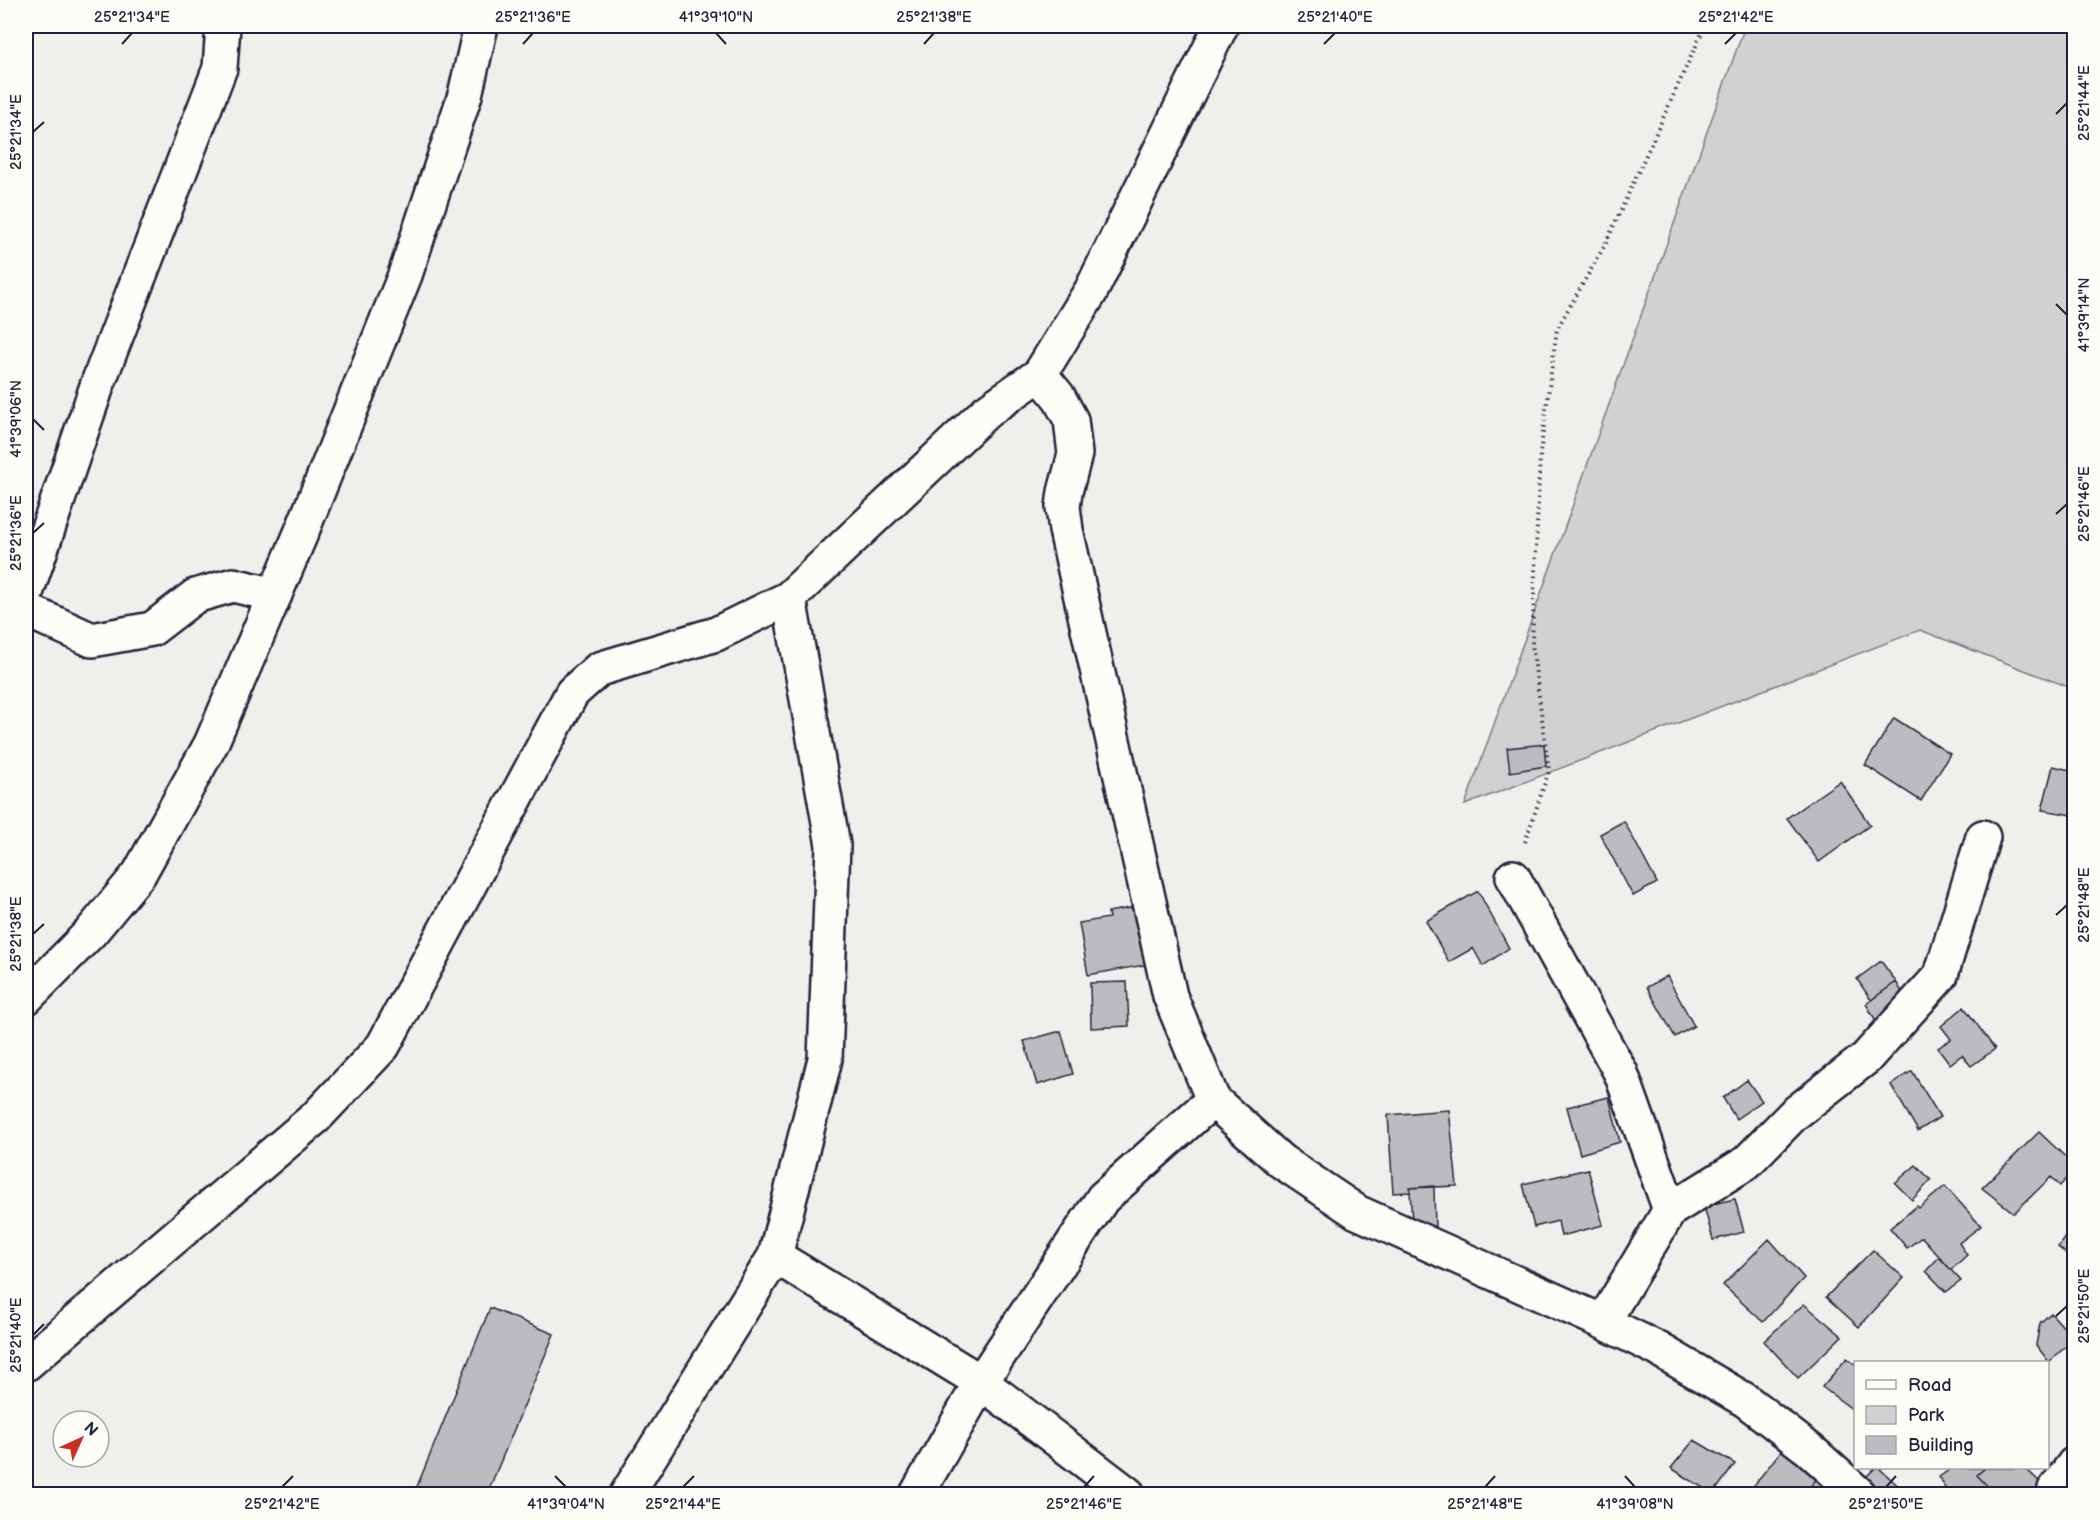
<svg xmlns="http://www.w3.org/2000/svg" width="2100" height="1520" viewBox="0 0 2100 1520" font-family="'Balsamiq Sans',sans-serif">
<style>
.green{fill:#d2d1d1;stroke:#7a7a86;stroke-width:1.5}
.building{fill:#bcbcc0;stroke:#22223b;stroke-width:1.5}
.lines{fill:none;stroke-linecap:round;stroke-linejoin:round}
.street-casing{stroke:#22223b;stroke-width:38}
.path{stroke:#22223b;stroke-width:4;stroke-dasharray:1.5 4.5;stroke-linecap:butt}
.street{stroke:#fdfcf7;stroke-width:33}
.ticks{fill:none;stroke:#22223b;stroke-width:2}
.neatline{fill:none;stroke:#22223b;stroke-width:2}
.ticks-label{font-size:15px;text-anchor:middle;fill:#22223b}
</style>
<rect width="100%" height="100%" fill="#f0efec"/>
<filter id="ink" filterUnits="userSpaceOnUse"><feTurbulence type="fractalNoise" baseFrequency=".0167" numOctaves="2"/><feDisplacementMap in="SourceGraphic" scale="12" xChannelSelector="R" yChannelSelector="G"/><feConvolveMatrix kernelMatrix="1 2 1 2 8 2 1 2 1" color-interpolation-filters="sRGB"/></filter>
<g filter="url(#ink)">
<path class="green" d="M1745 26H2074V689L1920 630 1465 805Z"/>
<path class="building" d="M1894 718 1950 754 1921 801 1865 765Z
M1544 744 1546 766 1510 772 1507 748Z
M2053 766 2074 771V806L2072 815 2042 810Z
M1840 781 1870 825 1819 862 1787 818Z
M1624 821 1657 883 1633 896 1600 834Z
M1478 891 1509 948 1483 966 1473 948 1449 962 1426 921Z
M1135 907 1145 965 1088 975 1079 923 1109 918 1108 912Z
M1881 961 1896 982 1871 1000 1857 979Z
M1667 976 1694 1026 1675 1037 1647 987Z
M1127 982 1129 1026 1091 1028 1090 983Z
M1896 982 1908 1002 1876 1021 1866 1004Z
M1964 1007 1995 1049 1971 1066 1962 1055 1950 1064 1938 1048 1951 1039 1941 1026Z
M1061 1031 1073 1074 1037 1085 1024 1041Z
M1912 1071 1940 1117 1918 1131 1891 1085Z
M1747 1080 1762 1101 1736 1119 1723 1098Z
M1609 1097 1620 1142 1580 1154 1567 1107Z
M1449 1110 1457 1186 1410 1188V1192L1393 1193 1388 1115Z
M2039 1132 2074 1165V1170L2060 1186 2051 1177 2014 1213 1982 1188Z
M1916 1165 1931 1180 1912 1200 1895 1183Z
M1588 1169 1603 1225 1561 1236 1558 1221 1534 1227 1523 1184Z
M1434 1186 1435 1229 1412 1221 1410 1192V1188Z
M1945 1186 1981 1226 1959 1243 1967 1255 1951 1270 1922 1237 1907 1248 1890 1228 1917 1206 1919 1208Z
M1735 1199 1744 1232 1713 1240 1704 1206Z
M2074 1224V1260L2058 1247Z
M1769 1239 1804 1278 1763 1322 1723 1285Z
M1873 1250 1904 1278 1859 1327 1826 1297Z
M1939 1257 1961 1281 1946 1292 1926 1271Z
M1804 1304 1842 1336 1798 1378 1764 1341Z
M490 1308 554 1334 487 1494H414Z
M2051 1313 2074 1339 2049 1362 2036 1345 2040 1323Z
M1847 1358 1856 1365V1412L1822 1387Z
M1694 1440 1735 1464 1713 1494 1671 1468Z
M1784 1447 1819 1476 1804 1494H1747Z
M1875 1468H1879L1907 1494H1879L1864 1479Z
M1952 1468H1985L1977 1475 1995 1494H1948L1939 1477Z
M1985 1468H2025L2043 1485 2034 1494H1995L1977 1475Z
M1819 1476 1845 1494H1804Z"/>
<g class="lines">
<g class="street-casing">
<path id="street" d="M1040 374 1058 396 1071 420 1075 454 1065 492 1063 507 1066 530 1170 996 1213 1100 1281 1161 1357 1212 1603 1322 1658 1349 1745 1400 1810 1450 1859 1494
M26 593 98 383 220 68 223 26
M26 610 92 640 152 629 195 596 233 585 275 595
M1513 877 1621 1073 1670 1210 1603 1322
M26 998 91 932 139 874 211 744 302 531 405 275 465 95 481 26
M1670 1210 1746 1163 1794 1114 1866 1058 1941 975 1983 837
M775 1256 981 1382 1128 1494
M26 1364 316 1117 383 1046 572 693 599 669 716 634 789 598 987 411 1040 374 1091 291 1221 26
M627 1494 775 1256 825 1059 833 845 789 598
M917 1494 981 1382 1103 1198 1213 1100
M2054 1494 2055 1489 2074 1464"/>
</g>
<path class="path" d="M1525 842 1549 771 1532 644 1540 454 1557 329 1605 245 1705 26"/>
<use href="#street" class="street"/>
</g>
</g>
<path class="ticks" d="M716 33 726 44M122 44 132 33M523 44 533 33M924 44 934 33M1324 44 1335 33M1725 44 1736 33M2056 114 2067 103M33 132 44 122M2056 304 2067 315M33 419 44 430M2056 514 2067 504M33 533 44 523M2056 915 2067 905M33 934 44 924M2056 1316 2067 1306M33 1335 44 1324M555 1476 566 1487M1625 1476 1635 1487M282 1487 293 1476M683 1487 694 1476M1084 1487 1094 1476M1485 1487 1495 1476M1886 1487 1896 1476"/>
<rect width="2100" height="1520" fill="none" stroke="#fdfcf7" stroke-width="66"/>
<rect x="1854" y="1361" width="195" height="108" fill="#fdfcf7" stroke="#a5a5ac" stroke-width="1.5"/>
<rect x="1866" y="1380" width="30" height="9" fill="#fdfcf7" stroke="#a5a5ac" stroke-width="1.5"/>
<text x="1908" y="1391" font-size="18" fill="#22223b">Road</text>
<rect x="1866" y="1406" width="30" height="18" fill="#d2d1d1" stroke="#a5a5ac" stroke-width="1.5"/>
<text x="1908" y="1421" font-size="18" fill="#22223b">Park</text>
<rect x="1866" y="1436" width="30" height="18" fill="#bcbcc0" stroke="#a5a5ac" stroke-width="1.5"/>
<text x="1908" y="1451" font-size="18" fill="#22223b">Building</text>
<g transform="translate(81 1439) rotate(45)"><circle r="28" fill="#fdfcf7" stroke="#a5a5ac" stroke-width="1.5"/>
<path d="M0-4.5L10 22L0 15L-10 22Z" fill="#c8321e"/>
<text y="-9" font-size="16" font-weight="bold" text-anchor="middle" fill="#22223b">N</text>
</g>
<rect x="33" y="33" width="2034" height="1454" class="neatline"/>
<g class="ticks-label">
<text x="132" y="22">25°21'34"E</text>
<text x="533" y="22">25°21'36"E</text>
<text x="716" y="22">41°39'10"N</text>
<text x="934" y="22">25°21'38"E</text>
<text x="1335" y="22">25°21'40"E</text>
<text x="1736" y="22">25°21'42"E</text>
<text transform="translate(2084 103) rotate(-90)" y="5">25°21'44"E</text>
<text transform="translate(16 132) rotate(-90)" y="5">25°21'34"E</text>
<text transform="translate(2084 315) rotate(-90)" y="5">41°39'14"N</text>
<text transform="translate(16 419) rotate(-90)" y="5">41°39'06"N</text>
<text transform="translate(2084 504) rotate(-90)" y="5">25°21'46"E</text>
<text transform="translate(16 533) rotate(-90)" y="5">25°21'36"E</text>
<text transform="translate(2084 905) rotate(-90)" y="5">25°21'48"E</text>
<text transform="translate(16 934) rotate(-90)" y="5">25°21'38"E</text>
<text transform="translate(2084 1306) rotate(-90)" y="5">25°21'50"E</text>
<text transform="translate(16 1335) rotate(-90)" y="5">25°21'40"E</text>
<text x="282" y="1509">25°21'42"E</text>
<text x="566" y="1509">41°39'04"N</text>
<text x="683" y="1509">25°21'44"E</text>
<text x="1084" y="1509">25°21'46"E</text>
<text x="1485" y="1509">25°21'48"E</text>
<text x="1635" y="1509">41°39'08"N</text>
<text x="1886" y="1509">25°21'50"E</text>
</g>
</svg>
